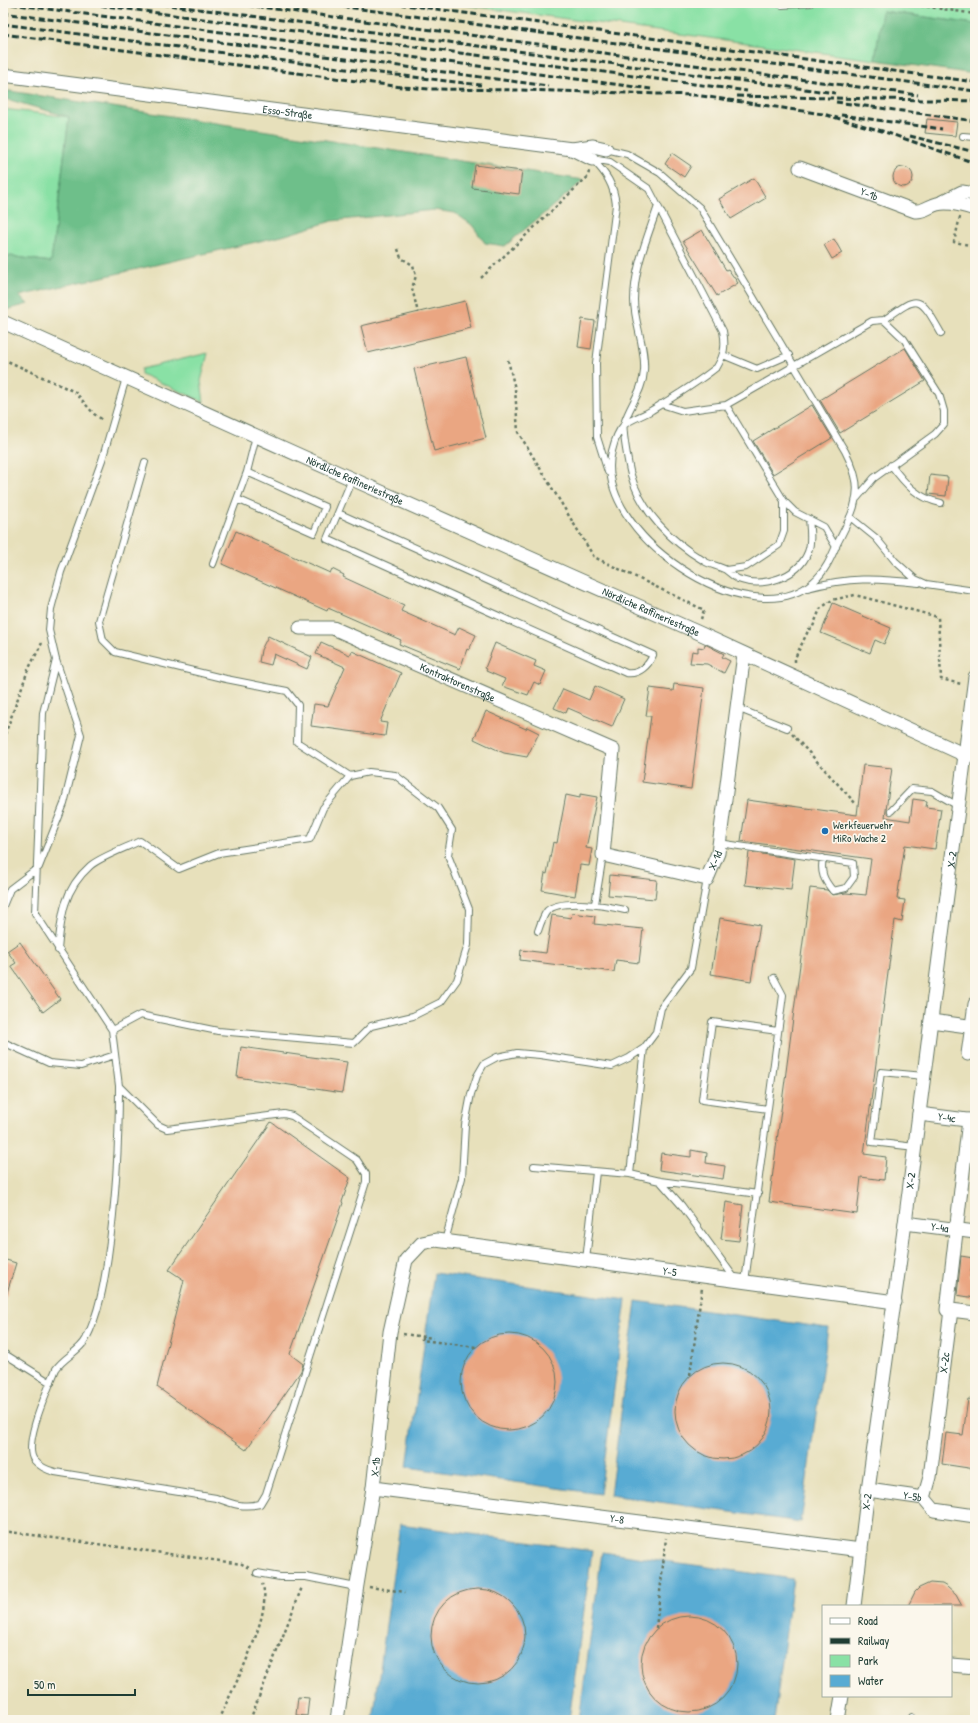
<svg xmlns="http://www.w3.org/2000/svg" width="978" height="1723" viewBox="0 0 978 1723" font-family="'Patrick Hand',sans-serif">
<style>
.green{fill:#89e1a5;stroke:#548f6c}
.forest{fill:#6ebf8a;stroke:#467e5f}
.water{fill:#58abd3;stroke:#3c7484}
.building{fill:#eaa682}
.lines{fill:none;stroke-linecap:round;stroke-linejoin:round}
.service-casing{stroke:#657663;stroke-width:8}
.minor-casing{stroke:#657663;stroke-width:15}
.path{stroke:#657663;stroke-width:2.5;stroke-dasharray:3 3;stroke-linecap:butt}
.service{stroke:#fff;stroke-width:6}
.minor{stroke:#fff;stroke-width:13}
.rail{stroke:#1f3d34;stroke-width:3;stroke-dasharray:6 3;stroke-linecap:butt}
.poi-dot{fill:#1f6fb2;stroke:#fbf7ec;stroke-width:1.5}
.labels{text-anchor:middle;stroke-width:3.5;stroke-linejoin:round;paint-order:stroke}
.street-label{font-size:11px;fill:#1f3d34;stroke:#fbf7ec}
.poi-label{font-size:11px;fill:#1f3d34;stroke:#fbf7ec;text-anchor:start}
</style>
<rect width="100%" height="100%" fill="#fbf7ec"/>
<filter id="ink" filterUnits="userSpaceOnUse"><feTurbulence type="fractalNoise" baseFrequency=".025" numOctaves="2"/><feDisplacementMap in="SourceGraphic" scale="8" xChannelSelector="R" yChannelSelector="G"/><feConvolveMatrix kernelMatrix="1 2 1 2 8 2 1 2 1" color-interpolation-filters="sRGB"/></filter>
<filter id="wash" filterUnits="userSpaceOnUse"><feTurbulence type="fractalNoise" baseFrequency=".012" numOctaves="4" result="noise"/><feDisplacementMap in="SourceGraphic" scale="16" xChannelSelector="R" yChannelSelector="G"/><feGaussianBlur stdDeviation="0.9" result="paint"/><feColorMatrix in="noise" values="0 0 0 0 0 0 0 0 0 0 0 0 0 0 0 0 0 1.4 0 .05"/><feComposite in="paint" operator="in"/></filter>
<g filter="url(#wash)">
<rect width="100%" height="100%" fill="#e7e0bb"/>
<path class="green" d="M447 3H975V24L883 11 875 60Z
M3 109 69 117 51 262 3 255Z
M208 353 201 381 204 402 141 374V369Z"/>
<path class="forest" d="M882 11 975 24V74L875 60Z
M3 90 584 180 505 246 485 243 472 225 455 213 434 210 332 221 282 236 19 296 28 304 3 311V255L51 262 69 117 3 98Z"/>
<path class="water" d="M434 1273 626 1300 600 1494 407 1467Z
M636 1301 828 1328 801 1522 610 1495Z
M400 1524 592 1551 569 1720H373Z
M602 1552 793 1579 774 1720H579Z"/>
<g id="blocks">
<path class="building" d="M927 119 957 122 955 136 925 133Z
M672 153 691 166 684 177 665 164Z
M475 165 522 171 519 194 472 188Z
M893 177a10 10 0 1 1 20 0a10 10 0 1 1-20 0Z
M754 178 766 198 731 219 719 199Z
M702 230 726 270 728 269 738 283 717 296 683 241Z
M834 239 842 253 832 259 824 245Z
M465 301 471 328 368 353 361 326Z
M582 319 595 321 591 349 578 347Z
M905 348 925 381 840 433 820 400Z
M466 357 486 438 434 451 414 369Z
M812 405 832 438 773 474 753 441Z
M930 475 948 477 946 496 928 494Z
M236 531 330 573 332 569 344 575 343 577 404 605 401 611 455 635 459 627 476 635 469 650 467 649 460 669 399 644 401 640 328 608 327 611 222 564Z
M833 603 891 628 884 644 875 640 870 653 821 633Z
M268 636 312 657 307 669 274 654 271 665 259 662 261 650Z
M321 642 350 655 352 651 401 673 380 722 387 723 385 736 311 726 314 704 328 706 345 667 316 654Z
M495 643 536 661 534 666 546 671 540 685 534 682 528 695 502 686 505 679 486 671 487 669 485 668Z
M705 644 724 654 722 657 730 661 724 673 707 664 690 663 692 651 698 652V647L704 648Z
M674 684 704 688 691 789 642 782 651 716H646L650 688 673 691Z
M595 686 624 699 612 727 568 708 566 713 554 708 563 689 589 700Z
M486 711 526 729 527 727 539 733 527 757 504 753 474 739Z
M863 765 892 768 885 817 910 821 913 799 927 801 926 807 941 809 935 849 905 845 897 899 905 900 902 922 895 920 864 1154 886 1157 884 1180 861 1177 857 1214 769 1202 810 888 827 890 832 895 846 893 866 895 871 859 741 841 747 800 857 815Z
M580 794 597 797 586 848 592 849 589 866 580 865 575 896 542 890 545 873 547 874 553 842 557 843 566 795 580 798Z
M749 852 795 859 791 890 745 885Z
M610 875 657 880 655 899 608 895Z
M572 913 595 916 594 924 643 929 639 963 616 960 614 972 520 960 521 950 546 953 552 915 571 918Z
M720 918 760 925 751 981 711 974Z
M20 942 60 999 43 1012 11 966 16 963 7 951Z
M241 1047 347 1062 342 1093 237 1077Z
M271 1122 350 1178 342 1202 343 1203 290 1354 303 1364 301 1371 246 1450 157 1387 184 1280 169 1270Z
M691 1150 707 1153 706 1163 725 1166 723 1179 659 1170 661 1153 691 1157Z
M726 1202 743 1205 739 1241 721 1239Z
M961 1256 973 1258 970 1277H972L971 1284 975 1285V1298L957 1295Z
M3 1259 16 1263 6 1296 3 1295Z
M461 1382a48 48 0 1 1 96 0a48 48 0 1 1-96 0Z
M675 1411a48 48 0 1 1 96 0a48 48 0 1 1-96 0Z
M968 1399 975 1400V1469L942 1464 946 1433 963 1435Z
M930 1583 942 1584 947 1587 956 1595 962 1606H908L915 1592 919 1588Z
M431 1636a47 47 0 1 1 94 0a47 47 0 1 1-94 0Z
M641 1664a48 48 0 1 1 96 0a48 48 0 1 1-96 0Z
M298 1697 309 1698 307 1716 296 1715Z"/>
</g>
</g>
<g filter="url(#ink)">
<use href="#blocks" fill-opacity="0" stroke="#657663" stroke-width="1"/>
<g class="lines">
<g class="service-casing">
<path id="service" d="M778 3 782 5 810 3
M963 136 975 137
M592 159 610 162 649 189 723 331C726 346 724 355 717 367 697 383 674 397 652 410 643 416 630 419 623 426 617 432 614 443 612 451 591 531 749 639 813 582 825 572 831 558 837 544 847 524 862 500 855 476 853 467 849 459 845 451L700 208 660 173 627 154 606 149
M592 159C606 173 614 185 616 205L596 363 597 437 608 472
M658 206C648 236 634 268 634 300 634 323 646 347 644 371 643 391 629 406 624 424 622 430 629 468 631 475 641 512 672 542 704 561 710 565 719 566 726 570 730 573 734 577 738 579 762 588 798 578 808 552 812 542 810 530 809 519
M884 320C919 295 919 294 941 333
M723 355 757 369 789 355
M661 404 683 411 726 405 872 321 884 320 904 339 939 394 944 411V424L935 434 874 478 857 498
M726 405 784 501 795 512 824 527 836 547
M145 462 99 621 103 640 115 652 226 679 287 691 298 705 297 742 350 776
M891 465C905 484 917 498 941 503
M237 499 314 533 325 507 247 472
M338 513 653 655C648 666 639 675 626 673L327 539 352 479
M850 517 876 538 895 561 915 579 926 584 975 591
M213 564 247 472 256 436
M726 570 746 567 779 545 784 531V501
M807 588C850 577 875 578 919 583
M56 660 43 713 35 913 112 1030 119 1086 158 1125 167 1129 284 1114 292 1116 357 1160 366 1174V1182L266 1494 260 1504C242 1508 233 1504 216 1498L55 1472C47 1470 40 1467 34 1460 22 1444 49 1387 56 1369 64 1357 80 1351 86 1339 99 1313 104 1284 108 1256 116 1200 119 1143 119 1086
M737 708 787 728
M891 811 912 789 932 791 958 806
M719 843 853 863 854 877 846 888 833 891C824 880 820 873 823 858
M595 904 603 855
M3 906 10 889 39 867 64 804 81 735 56 660 49 630 51 609 61 572 102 460 126 378
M538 931C540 925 543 916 547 911 561 898 608 906 625 910
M58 950C61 917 63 890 90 866 100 857 128 847 140 841L179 869 219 853 310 839 323 808 350 776 369 772 395 775 438 808 452 830 448 855 469 909 468 945 457 980 441 1002 413 1016 371 1026 354 1043 218 1031 140 1015 112 1030
M3 1042 49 1063 81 1066 115 1055
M768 1109 702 1100 712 1022 778 1031
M915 1147 872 1142 881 1072 924 1076
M534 1166 630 1174 660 1181 758 1194
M630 1174 644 1048
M660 1181 682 1206 736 1280
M445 1241 462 1178 465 1125 471 1094 477 1076 484 1064 497 1057 517 1053 540 1055 612 1066 629 1058 644 1048 656 1032 661 1008 691 968 707 879
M586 1260 596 1172
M745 1282 783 995 774 978
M3 1353 51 1383
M257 1573 280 1577H306L356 1587
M911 1720 912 1717"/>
</g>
<g class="minor-casing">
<g id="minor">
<path id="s1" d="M3 75 572 149 593 146 606 149"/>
<path d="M572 149 592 159"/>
<path id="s2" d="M800 168 915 211C924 212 929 206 937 204 949 201 963 205 975 209"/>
<path d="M942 202 962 192 975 194"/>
<path id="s3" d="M3 322 352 479 697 632 965 755 975 677"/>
<path id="s4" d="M300 628H333L613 750 603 855 707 879 718 853 744 654"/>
<path d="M931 1021 975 1027"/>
<path d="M968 1054 975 1004"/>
<path id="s5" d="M919 1114 975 1121"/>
<path id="s6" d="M905 1223 975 1232"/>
<path d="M951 1310H947L969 1120"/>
<path d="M951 1310 975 1313"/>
<path id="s7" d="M373 1488 861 1550"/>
<path id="s8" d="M868 1490 924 1498 934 1510 975 1516"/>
<path id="s9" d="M924 1498 930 1477 951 1310"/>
<path id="s10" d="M854 1606 868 1490 905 1223 965 755 975 756"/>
<path d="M951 1665 975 1667"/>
<path id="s11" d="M337 1720 357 1585 373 1488 390 1332 406 1260 422 1243 436 1240 895 1302"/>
<path d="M838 1720 842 1696"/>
</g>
</g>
<path class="path" d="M903 3 975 14
M960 217 954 242 975 246
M398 249 401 258 413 265 416 276 412 288 418 313
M481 278 584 180 588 177 589 171
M3 359 75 392 94 414 103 420
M508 360 515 389 518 432 594 557 704 610 701 619
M795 662V658L809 629H812L820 609 832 600 855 595 938 617 941 679 961 684
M792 734 856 804
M3 740 28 670 42 643
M403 1334 433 1338
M422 1337V1340L476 1347
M690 1375 702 1288
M3 1531 242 1564 249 1568
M369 1587 405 1592
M656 1628 666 1538
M218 1720C231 1693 275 1611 262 1584
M250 1720 302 1587"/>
<use href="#service" class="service"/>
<use href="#minor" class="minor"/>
<path class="rail" d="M3 3 651 89
M83 3 747 91
M153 3 835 93
M230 3 918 95
M316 3 975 91
M391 3 975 82
M3 13 548 86
M3 24 346 69 481 85
M3 34 402 87 430 89 522 90 695 95 823 114 882 131 975 163
M737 96 975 101
M836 102 975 121
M841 115 942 129
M910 136 975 152"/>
</g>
</g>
<circle class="poi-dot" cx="825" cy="831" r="4"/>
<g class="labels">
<g class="street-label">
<text dy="4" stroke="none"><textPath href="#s1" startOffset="287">Esso-Straße</textPath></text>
<text dy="4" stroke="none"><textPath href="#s2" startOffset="74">Y-1b</textPath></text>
<text dy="4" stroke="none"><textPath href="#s3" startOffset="386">Nördliche Raffineriestraße</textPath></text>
<text dy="4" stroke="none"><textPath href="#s3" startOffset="710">Nördliche Raffineriestraße</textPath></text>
<text dy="4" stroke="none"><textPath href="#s4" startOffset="169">Kontraktorenstraße</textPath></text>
<text dy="4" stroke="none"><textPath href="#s10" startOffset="753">X-2</textPath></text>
<text dy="4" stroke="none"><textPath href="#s4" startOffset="571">X-1d</textPath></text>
<text dy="4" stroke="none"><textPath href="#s5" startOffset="28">Y-4c</textPath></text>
<text dy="4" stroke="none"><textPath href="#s10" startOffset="429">X-2</textPath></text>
<text dy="4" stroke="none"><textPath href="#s6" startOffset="35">Y-4a</textPath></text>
<text dy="4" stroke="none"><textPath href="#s11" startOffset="739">Y-5</textPath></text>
<text dy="4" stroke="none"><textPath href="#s9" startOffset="137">X-2c</textPath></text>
<text dy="4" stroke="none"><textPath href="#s11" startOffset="256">X-1b</textPath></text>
<text dy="4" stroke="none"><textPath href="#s8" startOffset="45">Y-5b</textPath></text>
<text dy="4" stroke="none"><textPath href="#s10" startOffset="105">X-2</textPath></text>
<text dy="4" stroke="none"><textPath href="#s7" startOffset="246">Y-8</textPath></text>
</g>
<g class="poi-label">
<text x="833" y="829">Werkfeuerwehr<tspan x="833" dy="13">MiRo Wache 2</tspan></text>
</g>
</g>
<rect width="978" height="1723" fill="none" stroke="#fbf7ec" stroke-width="16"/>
<rect x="822" y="1605" width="130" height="92" fill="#fbf7ec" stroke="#a3ada2"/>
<rect x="830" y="1618" width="20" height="6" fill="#ffffff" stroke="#a3ada2"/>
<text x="858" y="1625" font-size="12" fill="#1f3d34">Road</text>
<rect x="830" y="1638" width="20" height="6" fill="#1f3d34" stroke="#a3ada2"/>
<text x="858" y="1645" font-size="12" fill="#1f3d34">Railway</text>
<rect x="830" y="1655" width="20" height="12" fill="#89e1a5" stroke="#a3ada2"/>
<text x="858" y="1665" font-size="12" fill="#1f3d34">Park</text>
<rect x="830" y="1675" width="20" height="12" fill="#58abd3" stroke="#a3ada2"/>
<text x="858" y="1685" font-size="12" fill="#1f3d34">Water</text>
<path d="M28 1689v6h107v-6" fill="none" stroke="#1f3d34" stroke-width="2"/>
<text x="34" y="1689" font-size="12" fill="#1f3d34" stroke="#fbf7ec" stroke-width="3" paint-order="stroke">50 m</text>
</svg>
